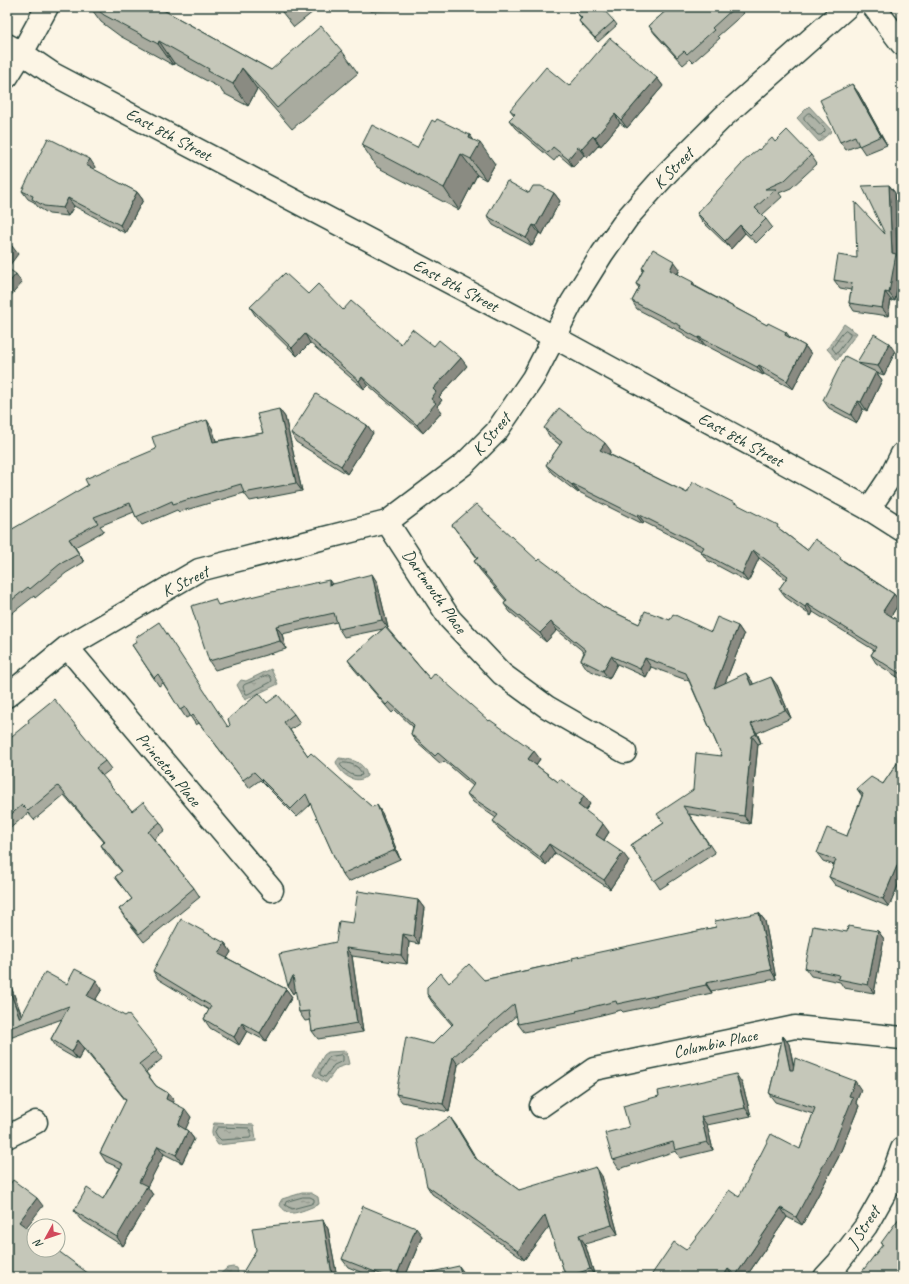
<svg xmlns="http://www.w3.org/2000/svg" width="909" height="1284" viewBox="0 0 909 1284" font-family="Caveat,sans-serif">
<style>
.water{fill:url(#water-ripples);stroke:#758479}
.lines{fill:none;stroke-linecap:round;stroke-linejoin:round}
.shore{stroke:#586c62;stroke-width:1}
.street-casing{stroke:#1f3d34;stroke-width:25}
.secondary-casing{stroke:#1f3d34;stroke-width:25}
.street{stroke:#fcf5e5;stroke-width:22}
.secondary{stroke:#fcf5e5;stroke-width:22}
.wall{fill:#a9ab9f;stroke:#1f3d34}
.shaded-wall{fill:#8a8b82;stroke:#1f3d34}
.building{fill:#c5c7b9;stroke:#1f3d34}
.labels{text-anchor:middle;stroke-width:3;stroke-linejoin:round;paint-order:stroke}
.street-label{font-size:17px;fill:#1f3d34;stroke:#fcf5e5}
</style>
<defs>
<pattern id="water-ripples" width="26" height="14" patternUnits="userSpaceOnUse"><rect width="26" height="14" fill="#aeb3a7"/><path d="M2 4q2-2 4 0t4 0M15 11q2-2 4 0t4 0" fill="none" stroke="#8d9389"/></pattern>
</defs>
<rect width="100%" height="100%" fill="#fcf5e5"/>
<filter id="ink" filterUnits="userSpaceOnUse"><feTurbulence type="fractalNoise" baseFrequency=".025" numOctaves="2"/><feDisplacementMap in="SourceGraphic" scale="8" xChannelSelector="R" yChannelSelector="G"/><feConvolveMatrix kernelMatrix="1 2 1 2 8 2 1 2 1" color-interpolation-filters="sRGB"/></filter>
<g filter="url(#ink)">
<path class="water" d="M809 106 832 131 819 142 797 118Z
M844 324 857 333 837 360 827 349Z
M271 669 278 684 245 700 237 685 241 680 246 681Z
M339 758C351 759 365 762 367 776 356 786 340 774 336 762Z
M346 1051 349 1064 337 1068 326 1083 313 1075 324 1055 328 1052Z
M214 1123 254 1125 256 1141 218 1145C212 1136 210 1134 214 1123Z
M302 1193H311L318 1197 319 1204C315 1206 296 1214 292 1213 286 1213 282 1208 279 1204L282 1199Z
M233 1267 237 1268 238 1272 236 1277H217L227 1268Z"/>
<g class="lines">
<path class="shore" d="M808 113H810L825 129V131L821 135H818L804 119V117Z
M846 330 850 333V336L838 352 836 353 832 348 844 331Z
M268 675 270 676 272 680 271 682 248 694H246L243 687 244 685Z
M341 763C350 762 360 766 362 775 354 778 346 772 341 766Z
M341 1055 343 1056V1061L334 1065 325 1077 320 1075V1072L329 1057Z
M218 1127 249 1128 251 1130V1136L250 1138 221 1140 217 1136 215 1132Z
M303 1197H310L314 1199V1202L311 1204 292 1209 285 1205 286 1202Z"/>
<g class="street-casing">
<path id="street" d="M874 7 902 44
M869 509 891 476 902 454
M387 522 450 619 502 674 547 707 625 752
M67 647 272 890
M7 696 67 647 199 570 387 522 464 464 496 432 533 378 572 302 602 254 628 217 667 173 723 117 847 7
M541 1106 594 1069 795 1027 902 1038
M7 1137 36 1122"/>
</g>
<g class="secondary-casing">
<path id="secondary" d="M7 45 22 53 53 74 554 337 869 509 902 530
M7 77 22 53 47 7
M825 1277 838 1263 866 1226 888 1187 902 1149"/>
</g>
<use href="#street" class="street"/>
<use href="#secondary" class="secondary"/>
</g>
<path class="wall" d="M90 7H158L271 70 342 51 358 73 292 129 257 89 248 106 223 93 220 88 174 63 173 65 120 36 101 22Z
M278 7H318V8L294 27Z
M367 7H396V9L371 11Z
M668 7H746L742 11 744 13 718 36 720 38 693 62 690 59 683 65 655 34 649 26 669 8Z
M574 10 614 21 617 25 598 42 582 25 579 21 581 18Z
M657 78 663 86 627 128 620 123 601 146 599 145 587 158 584 155 573 167 559 155 554 161 515 128 509 120 514 115 510 110 569 86Z
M858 92 887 145 865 154 859 145 846 150 840 142Z
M473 140 495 164 486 180 477 175 459 210 377 167 362 145 417 148Z
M775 142 811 155 817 164 791 188 779 193 782 197 762 215 766 219 772 227 756 243 745 233 731 249 702 221 697 213 759 150Z
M95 167 94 170 137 192 143 200 125 233 74 206 68 216 49 214 38 207 34 202 28 199 22 191Z
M889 185 895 193 897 256 902 262 895 301 891 300 888 316 854 311 849 303 851 290 840 288 834 280 885 234Z
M529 193H554L560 201 542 235 539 233 532 246 493 225 487 216Z
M642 268 680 269 678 274 697 287 805 346 811 354 793 389 764 374 763 375 705 345 704 346 686 337 683 333 637 309 632 301 639 288 636 284 643 270Z
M308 294 343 310 401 344 434 346 467 366 439 397 442 400 437 406 442 412 423 433 368 385 364 389 310 343 297 356 255 315 250 307Z
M895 352 884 375 877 373 882 380 867 411 863 409 857 423 829 408 823 400 857 362Z
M279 409 285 417 302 491 250 501 244 493 179 512 177 510 142 525 136 517 134 512 100 526 104 531 75 547 84 562 66 573 35 598 34 596 7 617V531H9L212 428 216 441 263 433Z
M367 425 373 433 347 474 296 442 291 433Z
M544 428 611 451 609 454 687 493 781 530 807 550 844 561 894 594 900 602 891 616 902 623V680L876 663 871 655 874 650 813 612 811 616 785 597 779 589 786 579 759 558 748 582 707 560 701 552V551L644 522 643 524 579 492 578 493 552 473 546 465 560 445 550 437Z
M452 525 538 561 603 607 639 624 670 620 711 632 738 626 744 635 725 683 752 681 753 684 777 685 791 718 757 733 761 743 758 744 750 824 689 814 715 853 660 889 631 845 664 823 693 790 722 756 689 681 651 667 646 677 617 664 609 679 587 669 581 660 584 652 557 630 546 642 510 612 504 604 506 601 480 570 474 561 477 558Z
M377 582 388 628H387L430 679 540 759 536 765 558 782 590 804 585 811 609 832 604 840 629 861 610 889 555 853 546 865 499 829 493 821 496 818 473 802 467 794 473 786 444 761 441 764 416 742 411 734 413 727 395 710 392 713 354 669 348 660 383 629 344 637 339 629 337 622 282 634 286 649 215 670 209 661 219 605 332 584Z
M132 645 228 727 267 703 294 714 300 723 290 730 308 756 372 807 382 813 400 859 348 882 342 874 311 804 297 817 260 780 249 788 199 723 196 725 190 716 186 718 163 683 159 686Z
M7 740 105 761 111 769 102 776 132 811 160 822 165 830 154 839 194 888 200 897 144 942 125 918 119 909 132 899 115 877 122 872 106 854 101 845 104 842 64 795 34 820 28 813 7 831Z
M902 756V876L889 907 835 885 829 877 834 865 823 861 817 853 847 836 862 796 857 789 883 784Z
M418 900 424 908 419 944 409 942 407 964 352 956 363 1032 318 1039 312 1031 311 1020 305 1021 299 1012 296 990 293 994 288 986 336 942 353 923Z
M759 913 765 921 776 979 711 991 712 993 623 1012 621 1010 582 1020V1021L524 1032 518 1024 517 1015 458 1065 449 1112 402 1102 396 1094 433 1044 452 1025 432 1002 427 994 449 983 484 980 573 960 716 927Z
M878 931 884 939 874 993 844 988 840 982 811 976 805 968 847 932Z
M225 943 231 952 227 958 286 989 292 997 266 1041 247 1031 239 1045 210 1028 204 1019 209 1010 158 979 153 971Z
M7 979 10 984 22 1016 67 984 102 989 95 1000 157 1050 163 1058 146 1072 156 1086 168 1093 174 1101 173 1103 191 1117 185 1129 188 1131 194 1139 182 1163 164 1154 147 1186 153 1195 123 1246 80 1219 74 1211 103 1199 120 1168 106 1162 100 1153 126 1101 84 1049 78 1060 57 1048 51 1039 62 1019 7 1039Z
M783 1036 789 1044 794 1066 861 1090 856 1102 859 1106 838 1158 802 1225 787 1217 746 1277H650L686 1250 739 1197 800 1149 813 1114 775 1102 769 1094Z
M742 1083 751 1116 707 1125 713 1150 680 1158 676 1151 619 1169 613 1160Z
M450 1117 476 1159 519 1190 602 1176 618 1234 585 1244 595 1277H566L549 1226 524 1260 432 1194 427 1186Z
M323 1220 328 1229 337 1277H240Z
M422 1236 405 1277H373L348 1267 342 1259Z"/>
<path class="shaded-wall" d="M159 41 174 63 173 65 158 44Z
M242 68 257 89 248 106 233 84Z
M657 78 663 86 627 128 621 120Z
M852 84 858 92 887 145 881 136Z
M615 114 620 123 601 146 595 138Z
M470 135 478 146 480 143 495 164 486 180 471 159 469 138Z
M593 136 599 145 587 158 581 149Z
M578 147 584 155 573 167 568 159Z
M461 154 477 175 459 210 444 188Z
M90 159 95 167 92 174 86 165Z
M889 185 895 193 897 256 902 262 895 301 889 293 892 253Z
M137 192 143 200 125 233 120 225Z
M554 193 560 201 542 235 536 226Z
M68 198 74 206 68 216 63 208Z
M533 225 539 233 532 246 526 238Z
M740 225 745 233 731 249 725 241Z
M12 246 18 254 7 269V253Z
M674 261 680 269 675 278 670 270Z
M16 274 22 283 7 300V285Z
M693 282 699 291 692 285Z
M885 292 891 300 888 316 882 308Z
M786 332 792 340 785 335Z
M305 334 310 343 297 356 292 348Z
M699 337 705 345 704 346 698 338Z
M889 343 895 352 884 375 878 366Z
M805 346 811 354 793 389 787 381Z
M461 358 467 366 439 397 442 400 437 406 442 412 423 433 417 425 431 399 433 389Z
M759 365 764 374 763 375 757 367Z
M876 372 882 380 867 411 861 402Z
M362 377 368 385 364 389 359 381Z
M858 401 863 409 857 423 851 415Z
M279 409 285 417 302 491 296 483Z
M207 420 212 428 219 450 213 442Z
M367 425 373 433 347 474 341 466Z
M605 443 611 451 606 458 600 450Z
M573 484 579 492 578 493 572 485Z
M638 514 644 522 643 524 637 516Z
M69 539 75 547 84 562 79 554Z
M753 550 759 558 748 582 742 574Z
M372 574 377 582 388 628 382 620Z
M329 580 335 588 329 585Z
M894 594 900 602 889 619 883 611Z
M807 604 813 612 811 616 805 607Z
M551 622 557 630 546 642 540 633Z
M276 626 282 634 286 649 280 641Z
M738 626 744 635 720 696 714 688Z
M611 656 617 664 609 679 603 671Z
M645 658 651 667 646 677 640 669Z
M746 673 752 681 757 693 751 685Z
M771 677 777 685 791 718 785 710Z
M751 724 757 733 761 743 756 734Z
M752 736 758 744 750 824 744 816Z
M534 751 540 759 534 767 528 759Z
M584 796 590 804 583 813 578 805Z
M377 805 382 813 400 859 395 850Z
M603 824 609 832 602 843 596 835Z
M549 844 555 853 546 865 540 857Z
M623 853 629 861 610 889 604 880Z
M902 854V876L889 907 883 899Z
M418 900 424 908 419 944 414 936Z
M759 913 765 921 776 979 771 970Z
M878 931 884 939 874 993 868 985Z
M403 934 409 942 407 964 401 955Z
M225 943 231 952 225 962 219 954Z
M346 948 352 956 363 1032 357 1023Z
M293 976 299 984 293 994 288 986Z
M7 979 10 984 24 1022 20 1019 7 983Z
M96 980 102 989 93 1004 87 996Z
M706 983 711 991 712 993 706 985Z
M286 989 292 997 266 1041 260 1033Z
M242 1023 247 1031 239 1045 234 1037Z
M783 1036 789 1044 796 1078 790 1070Z
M78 1040 84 1049 78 1060 72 1052Z
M453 1057 458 1065 449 1112 443 1104Z
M736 1074 742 1083 751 1116 745 1108Z
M855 1081 861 1090 856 1102 859 1106 838 1158 802 1225 796 1217Z
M168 1093 174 1101 171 1108 166 1099Z
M185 1109 191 1117 184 1133 178 1125Z
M450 1117 456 1125 481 1166 475 1158Z
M701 1117 707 1125 713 1150 707 1142Z
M188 1131 194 1139 182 1163 176 1155Z
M158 1146 164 1154 146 1189 147 1186 153 1195 123 1246 117 1237 139 1182Z
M596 1167 602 1176 618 1234 612 1225Z
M37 1198 43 1206 24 1230 19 1222Z
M781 1208 787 1217 746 1277H737L736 1275Z
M545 1215 551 1224 524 1260 518 1251Z
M323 1220 328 1229 337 1277H334L332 1275Z
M416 1228 422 1236 405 1277H396Z
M579 1235 585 1244 595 1277 590 1269Z
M459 1266 465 1274 466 1277H462Z
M728 1269 733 1277H723Z"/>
<path class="building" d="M94 7H158L271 70 321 26 342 51 277 108 242 68 233 84 208 71 209 69 159 41 158 44 104 15Z
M577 7H601L614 21 595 38 579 21 582 18 574 10Z
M670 7H735L712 28 714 30 687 54 684 51 677 57 649 26Z
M610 38 657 78 621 120 615 114 595 138 593 136 581 149 578 147 568 159 553 147 548 153 509 120 515 114 510 110 546 67 569 86Z
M852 84 881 136 859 146 855 136 840 142 820 100Z
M437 119 470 135 469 138 480 143 471 159 461 154 444 188 362 145 372 125 417 148 432 120 435 122Z
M787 130 811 155 785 180 765 189H776L755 208 766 219 750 235 740 225 725 241 697 213 742 164V163L758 149 759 150 772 138 775 142Z
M48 138 90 159 86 165 137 192 120 225 68 198 63 208 44 206 32 199 33 196 22 191Z
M507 181 529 193 533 186H541L554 193 536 226 533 225 526 238 487 216Z
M889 185 892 253 896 254 889 293 885 292 882 308 849 303 852 283 834 280 838 255 857 258 855 202 885 234 862 186Z
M7 242 12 246 7 253Z
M653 249 674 261 670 270 693 282 692 285 767 325 768 323 786 332 785 335 805 346 787 381 759 365 757 367 699 337 698 338 680 328 681 326 632 301 640 286 636 284 644 269 642 268Z
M7 268 16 274 7 285Z
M285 273 308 294 318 284 343 310 351 301 401 344 412 329 434 346 439 340 461 358 433 389 436 392 431 399 436 403 417 425 362 377 359 381 305 334 292 348 250 307Z
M874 334 889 343 878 366 857 363 876 372 861 402 858 401 851 415 823 400 845 356 857 362Z
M316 394 367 425 341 466 291 433Z
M559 408 605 443 600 450 687 493 693 482 778 525 777 527 807 550 815 539 841 557 840 559 894 594 883 611 902 623V675L871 655 876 647 807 604 805 607 779 589 788 576 753 550 742 574 701 552 704 547 638 514 637 516 573 484 572 485 546 465 562 442 544 428Z
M279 409 296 483 244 493 241 484 173 504 172 501 136 517 130 503 94 517 98 523 69 539 79 554 60 564 30 589 28 587 7 604V531H9L88 485 85 479 156 449 152 437 207 420 213 442 263 433 257 414Z
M476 504 538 561 540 559 603 607 639 624 645 611 670 620 673 614 711 632 717 617 738 626 714 688 746 673 751 685 771 677 785 710 751 724 756 734 752 736 744 816 683 806 709 845 654 881 631 845 664 823 657 814 693 790 696 753 722 756 686 673 645 658 640 669 611 656 603 671 581 660 586 650 551 622 540 633 504 604 507 600 474 561 478 558 452 525Z
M372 574 382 620 339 629 334 613 276 626 280 641 209 661 191 606 215 599 218 605 267 593 329 580V585Z
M159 622 228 727 230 725 228 719 259 693 267 703 278 695 294 714 284 722 308 756 311 753 372 807 377 805 395 850 342 874 306 794 291 809 254 772 243 780 193 715 191 717 185 707 180 710 158 674 154 678 132 645 137 642 135 638Z
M385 627 430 679 435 673 489 721 490 720 534 751 528 759 558 782 560 779 584 796 578 805 603 824 596 835 623 853 604 880 549 844 540 857 493 821 498 815 467 794 474 784 438 753 435 756 411 734 414 725 389 702 386 705 348 660Z
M54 699 105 761 96 768 132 811 143 802 160 822 148 832 194 888 139 934 119 909 132 899 115 877 122 871 101 845 105 842 58 786 28 811 22 805 7 818V740L29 722 28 720Z
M902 756V854L883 899 829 877 836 860 817 853 827 828 847 836 863 794 857 789 871 777 883 784Z
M358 891 418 900 414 936 403 934 401 955 346 948 357 1023 312 1031 309 1011 299 1012 293 976 288 986 279 954 336 942 339 921 353 923Z
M759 913 771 970 706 983V985L617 1004 616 1001 576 1011 577 1012 518 1024 514 1004 453 1057 443 1104 396 1094 406 1037 433 1044 453 1024 427 994V987L441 973 449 983 469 964 484 980 573 960 572 958 716 927 715 921Z
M181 919 225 943 219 954 286 989 260 1033 242 1023 234 1037 204 1019 211 1006 153 971Z
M813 926 847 932 848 926 878 931 868 985 838 979 839 975 805 968Z
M75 969 96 980 87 996 125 1016 128 1014 157 1050 139 1064 156 1086 168 1093 166 1099 185 1109 178 1125 188 1131 176 1155 158 1146 139 1182 147 1186 117 1237 74 1211 87 1188 103 1199 123 1164 100 1153 126 1100 78 1040 72 1052 51 1039 69 1006 7 1029V983L20 1019 45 972 67 984Z
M783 1036 790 1070H793L795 1058 855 1081 849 1096 853 1097 832 1149 796 1217 781 1208 736 1275 728 1269 723 1277H650L674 1242 686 1250 711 1218 729 1190 739 1197 771 1134 800 1149 815 1108 769 1094Z
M736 1074 745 1108 701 1117 707 1142 675 1150 673 1142 613 1160 605 1133 629 1127 623 1106 659 1096 658 1091Z
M450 1117 475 1158 519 1190 596 1167 612 1225 579 1235 590 1269 566 1277 545 1215 518 1251 427 1186 417 1139Z
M13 1180 37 1198 19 1222 34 1233V1250H57L93 1277H7V1188Z
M363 1206 416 1228 396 1277H388L342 1259Z
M902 1214V1277H858L883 1244 881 1243Z
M323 1220 332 1275 315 1277H240L256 1250 252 1228Z
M459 1266 462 1277H409Z"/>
</g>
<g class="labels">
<g class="street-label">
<text transform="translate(169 134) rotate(28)" y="6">East 8th Street</text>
<text transform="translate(673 168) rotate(-46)" y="6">K Street</text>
<text transform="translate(456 285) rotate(28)" y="6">East 8th Street</text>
<text transform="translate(491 434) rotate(-50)" y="6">K Street</text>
<text transform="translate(741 439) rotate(29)" y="6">East 8th Street</text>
<text transform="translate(185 581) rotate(-26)" y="6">K Street</text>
<text transform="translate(435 591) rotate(55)" y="6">Dartmouth Place</text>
<text transform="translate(169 769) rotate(50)" y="6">Princeton Place</text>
<text transform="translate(715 1043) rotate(-12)" y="6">Columbia Place</text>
<text transform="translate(863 1227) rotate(-57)" y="6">J Street</text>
</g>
</g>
<rect width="909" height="1284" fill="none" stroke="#fcf5e5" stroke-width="24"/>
<rect x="12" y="12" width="885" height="1260" fill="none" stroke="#1f3d34" stroke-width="1.5" filter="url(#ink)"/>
<g transform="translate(46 1238) rotate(230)"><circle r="19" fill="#fcf5e5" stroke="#a4ab9e"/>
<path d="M0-3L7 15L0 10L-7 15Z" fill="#d1495b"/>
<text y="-6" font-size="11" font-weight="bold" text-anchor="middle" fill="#1f3d34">N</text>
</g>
</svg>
